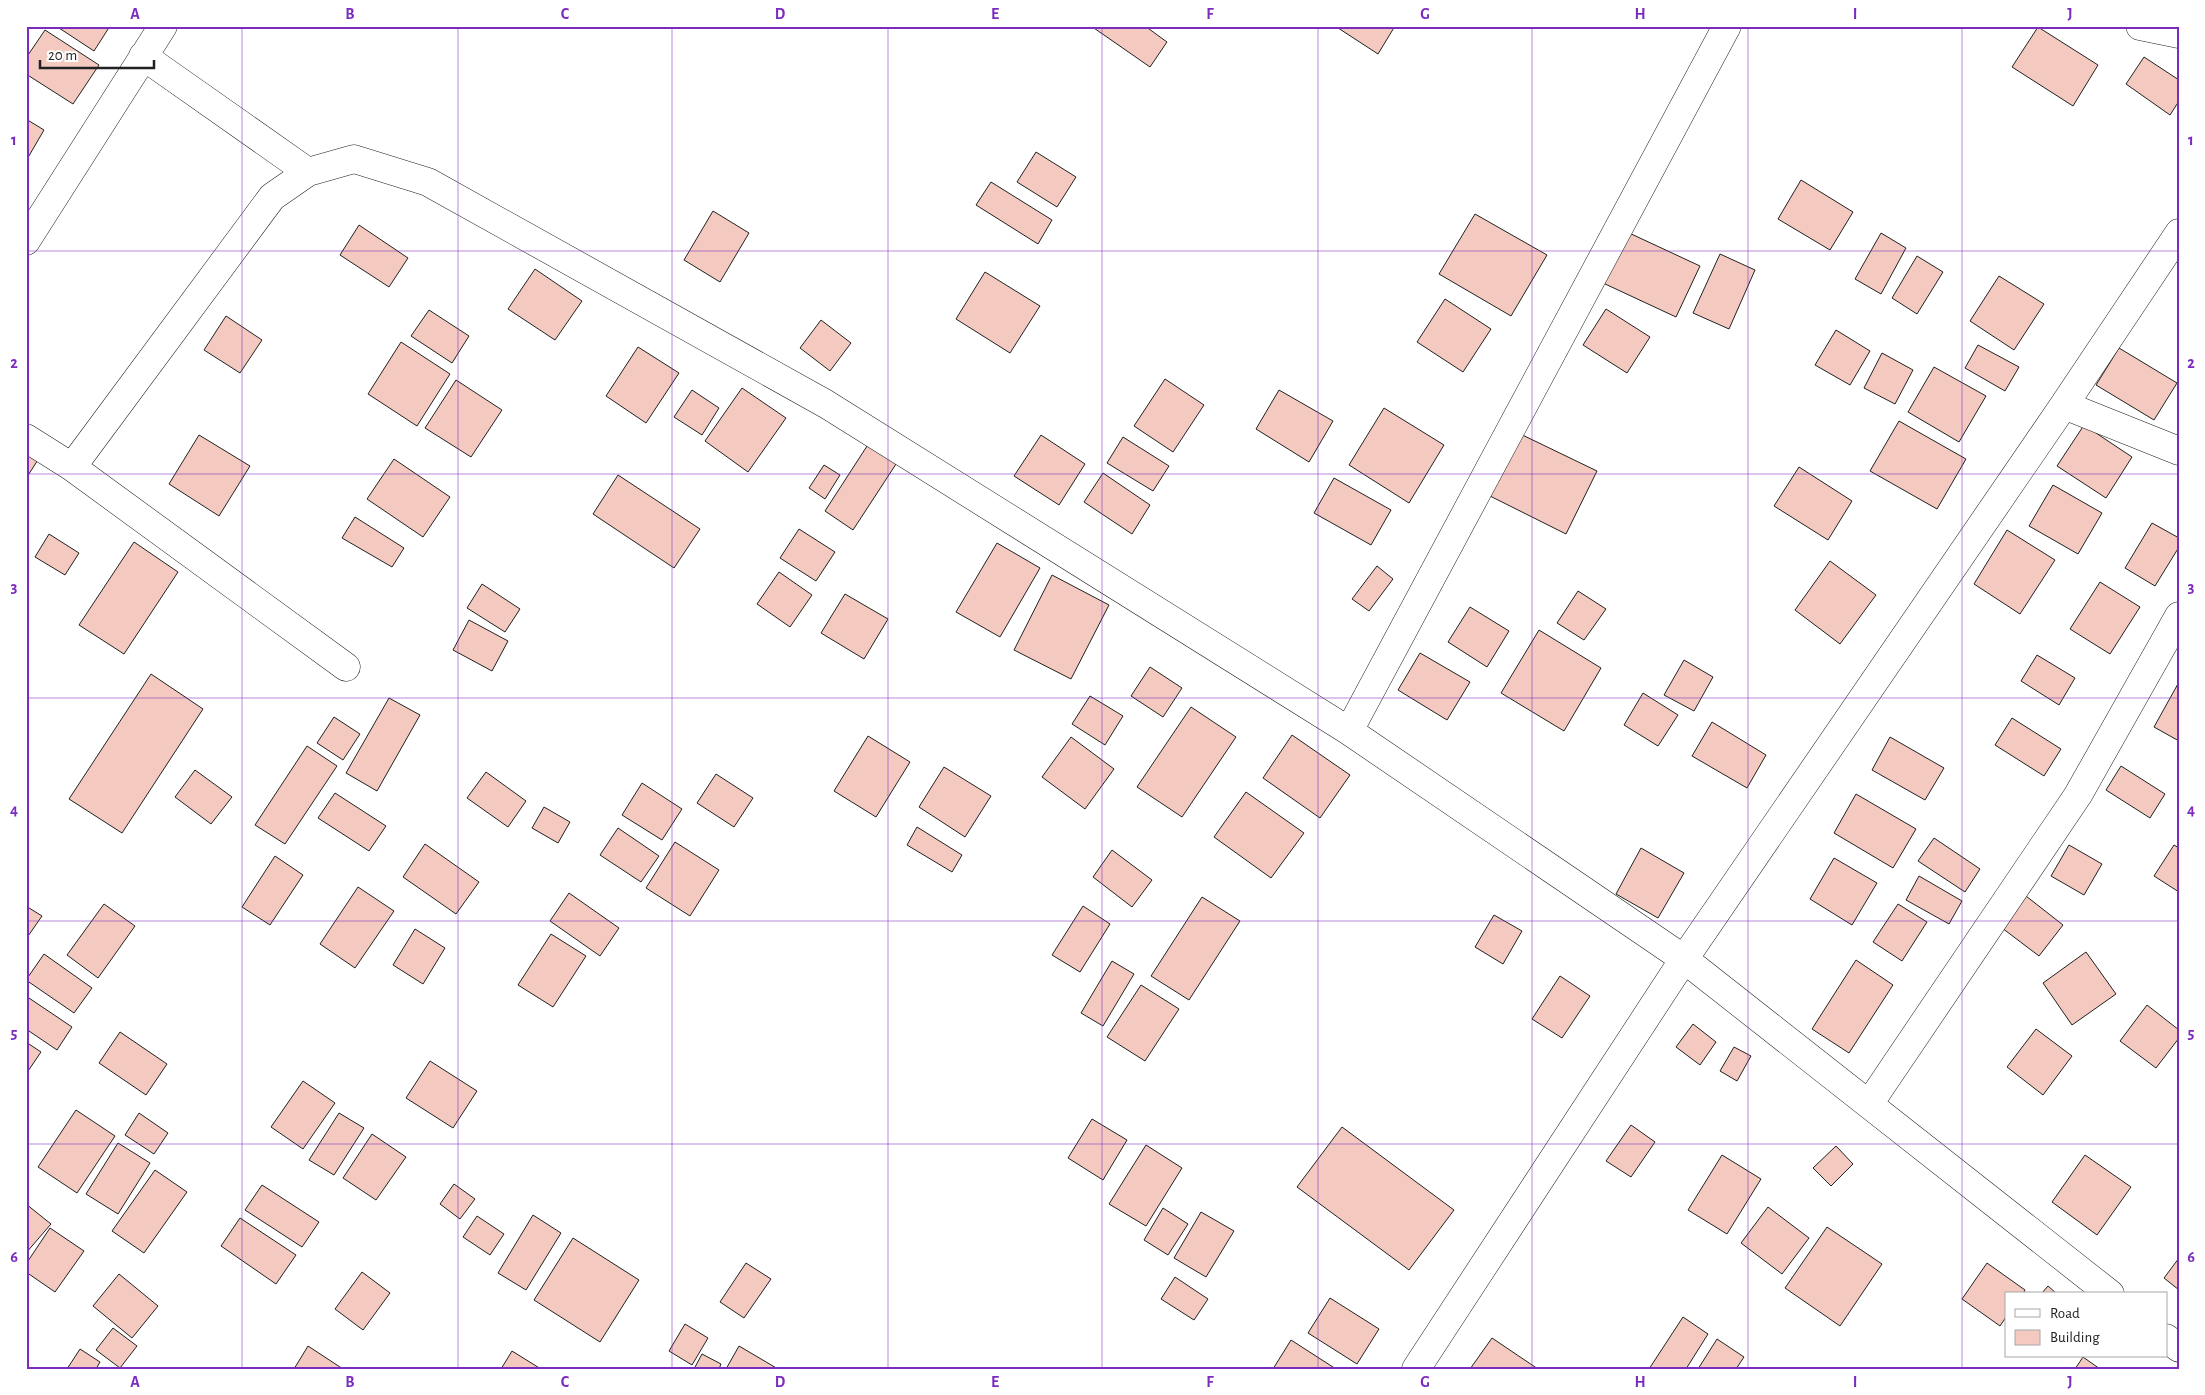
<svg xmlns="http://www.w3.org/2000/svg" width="2205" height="1395" viewBox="0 0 2205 1395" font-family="'Alegreya Sans',sans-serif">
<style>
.building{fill:#f3c9c0;stroke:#222}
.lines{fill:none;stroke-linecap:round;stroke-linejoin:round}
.minor-casing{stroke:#222;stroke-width:29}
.minor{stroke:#fff;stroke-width:28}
.grid{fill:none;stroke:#7b2cbf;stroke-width:1;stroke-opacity:0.55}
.neatline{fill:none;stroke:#7b2cbf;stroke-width:2}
.grid-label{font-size:16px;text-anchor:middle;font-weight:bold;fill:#7b2cbf}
</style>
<rect width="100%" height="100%" fill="#fff"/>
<path class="building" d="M56 26H110L94 51Z
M1091 26H1145L1167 42 1150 67Z
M1335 26H1395L1378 54Z
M2038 27 2098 65 2073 106 2012 67Z
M45 30 99 65 73 104 26 74V58Z
M2144 57 2179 80V101L2170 115 2126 84Z
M26 119 44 130 26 161Z
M1036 152 1076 177 1057 207 1017 182Z
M1801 180 1853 212 1830 250 1778 219Z
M991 182 1052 220 1038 244 976 205Z
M713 211 749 233 720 282 684 260Z
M1475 214 1547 255 1511 316 1439 274Z
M359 225 408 258 389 287 340 255Z
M1627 232 1700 266 1676 317 1603 283Z
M1881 233 1906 248 1881 294 1855 279Z
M1720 254 1755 270 1729 329 1693 313Z
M1917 256 1943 272 1917 314 1892 298Z
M535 269 582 301 555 340 508 309Z
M985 272 1040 306 1010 353 956 319Z
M1999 276 2044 304 2014 350 1970 321Z
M1445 299 1491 329 1463 372 1417 342Z
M1606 309 1650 337 1627 373 1583 345Z
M429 310 469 336 452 363 411 336Z
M226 316 262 340 240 373 204 350Z
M821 320 851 343 830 371 800 348Z
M1836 330 1870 351 1850 385 1815 365Z
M401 342 450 374 417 426 368 394Z
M1978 345 2019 367 2005 391 1965 368Z
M638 347 679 373 646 423 606 396Z
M2119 348 2177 383 2154 420 2096 385Z
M1882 353 1913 370 1895 404 1864 388Z
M1934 367 1986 396 1959 442 1908 412Z
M1165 379 1204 405 1173 452 1134 426Z
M456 380 502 410 471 457 425 428Z
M742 388 786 418 748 472 705 441Z
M692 390 719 408 702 435 674 417Z
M1279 390 1333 421 1309 462 1256 429Z
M1384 408 1444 445 1409 503 1349 465Z
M1899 421 1966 459 1937 509 1870 471Z
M2084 425 2132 457 2106 498 2057 466Z
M1512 430 1597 471 1566 534 1482 492Z
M199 435 250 466 219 516 169 484Z
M1041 435 1085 464 1059 505 1014 476Z
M1123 437 1169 466 1153 491 1107 463Z
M869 443 898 461 853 530 825 511Z
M26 445 41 455 27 477 26 476Z
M394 459 450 497 423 537 367 499Z
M824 465 840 475 825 499 809 488Z
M1799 467 1852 501 1828 540 1774 506Z
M1103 473 1150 505 1132 534 1084 502Z
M618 475 700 529 674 568 593 514Z
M1334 478 1391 510 1371 545 1314 513Z
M2053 485 2102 513 2078 554 2029 526Z
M355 517 404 548 392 567 342 538Z
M2152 523 2179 538V547L2155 586 2125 568Z
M799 529 835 552 816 581 780 558Z
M2007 530 2055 560 2020 614 1974 584Z
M49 534 79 553 65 575 35 557Z
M134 542 178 572 124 654 79 625Z
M997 543 1040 568 1000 637 956 612Z
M1830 561 1876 595 1840 644 1795 610Z
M1377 566 1393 579 1369 611 1352 599Z
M779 572 812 595 790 627 757 604Z
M1052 575 1109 605 1071 679 1014 650Z
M2100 582 2140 607 2110 654 2070 629Z
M482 584 520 609 505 632 467 608Z
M1578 591 1606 609 1584 640 1557 623Z
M845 594 888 619 864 659 821 633Z
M1470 607 1509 631 1487 667 1448 642Z
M469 620 508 641 492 671 453 650Z
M1539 630 1601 668 1564 731 1501 693Z
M1420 653 1470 682 1447 720 1398 690Z
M2037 655 2075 678 2059 705 2021 681Z
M1684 660 1713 677 1694 711 1664 695Z
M1150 667 1182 688 1163 717 1131 696Z
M151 674 203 709 122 833 69 799Z
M2179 682V741L2154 727Z
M1643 693 1678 715 1658 746 1624 725Z
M1090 696 1123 716 1105 745 1072 724Z
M389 698 420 715 377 791 346 773Z
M1191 707 1236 737 1182 817 1137 787Z
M334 717 360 734 343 760 317 743Z
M2012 718 2061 749 2044 776 1995 745Z
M1712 722 1766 755 1747 788 1692 756Z
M1292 735 1350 775 1320 818 1263 778Z
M868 736 910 762 876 817 834 791Z
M1071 737 1114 769 1085 809 1042 777Z
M1890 737 1944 768 1925 800 1872 770Z
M307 746 337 766 285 844 255 825Z
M2121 766 2165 794 2150 818 2106 790Z
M944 767 991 796 965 837 919 807Z
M195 770 232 797 211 824 175 797Z
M486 772 526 801 508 827 467 798Z
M716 774 753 798 734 827 697 803Z
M642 783 682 809 662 840 622 815Z
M1246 792 1304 833 1271 878 1214 837Z
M335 793 386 826 369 851 318 818Z
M1856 794 1916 829 1893 868 1834 833Z
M544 807 570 822 558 843 532 828Z
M917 827 962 855 952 872 907 845Z
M618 828 659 856 641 882 600 855Z
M1934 838 1980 869 1965 892 1918 861Z
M675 842 719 870 690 916 646 888Z
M425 844 479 882 456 914 403 877Z
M2069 845 2102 864 2084 895 2051 876Z
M2174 845 2179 848V892L2154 876Z
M1641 848 1684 873 1658 918 1616 894Z
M1112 850 1152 880 1132 907 1093 877Z
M275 856 303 875 270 925 242 907Z
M1834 858 1877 883 1852 925 1810 899Z
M1919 876 1962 901 1949 924 1906 900Z
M358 887 394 911 355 968 320 944Z
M569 893 619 928 600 956 550 921Z
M2026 896 2063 925 2039 956 2002 928Z
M1202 897 1240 921 1189 1000 1151 976Z
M104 904 135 926 98 978 67 955Z
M1898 904 1927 922 1902 961 1873 942Z
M26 906 42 916 26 939Z
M1083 906 1110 924 1080 972 1052 955Z
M1494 915 1522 931 1503 964 1475 947Z
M415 929 445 948 423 984 393 965Z
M551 934 586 956 553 1007 518 985Z
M2086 952 2116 994 2072 1025 2043 983Z
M44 954 92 988 74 1013 26 980Z
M1856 960 1893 985 1849 1053 1812 1029Z
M1112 961 1134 974 1103 1026 1081 1013Z
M1560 976 1590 996 1562 1038 1532 1019Z
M1141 985 1179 1009 1145 1061 1107 1037Z
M26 996 72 1027 57 1050 26 1029Z
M2147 1005 2179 1030V1038L2156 1068 2120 1041Z
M1693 1024 1716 1042 1700 1065 1676 1047Z
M2036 1029 2072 1056 2043 1095 2007 1067Z
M120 1032 167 1064 146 1095 99 1063Z
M26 1042 41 1052 26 1074Z
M1734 1047 1751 1056 1737 1081 1720 1071Z
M430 1061 477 1091 453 1128 406 1098Z
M303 1081 335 1103 303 1149 271 1127Z
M76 1110 115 1136 77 1193 38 1167Z
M139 1113 168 1133 154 1154 125 1135Z
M339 1113 364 1128 334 1175 309 1160Z
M1092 1119 1127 1140 1103 1180 1068 1158Z
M1631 1125 1655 1142 1631 1177 1606 1161Z
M1342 1127 1454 1210 1409 1270 1297 1187Z
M372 1134 406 1157 376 1200 343 1178Z
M118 1143 150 1163 118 1214 86 1194Z
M1146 1145 1182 1168 1146 1226 1109 1204Z
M1836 1146 1853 1164 1831 1186 1813 1168Z
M1722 1155 1761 1179 1727 1234 1688 1210Z
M2085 1155 2131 1187 2097 1235 2052 1202Z
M155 1170 187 1192 144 1253 112 1231Z
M454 1184 475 1199 460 1219 440 1204Z
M262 1185 319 1222 302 1247 245 1210Z
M26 1204 51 1224 26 1253Z
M1768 1207 1809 1238 1782 1274 1741 1243Z
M1163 1208 1188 1224 1168 1255 1144 1240Z
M1201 1212 1234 1231 1206 1277 1174 1258Z
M533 1215 561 1233 526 1290 498 1273Z
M477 1216 504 1234 490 1255 463 1237Z
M240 1218 296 1255 276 1284 221 1246Z
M1827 1227 1882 1264 1840 1326 1785 1288Z
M50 1228 84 1251 55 1292 26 1272V1264Z
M573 1238 639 1280 600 1342 534 1300Z
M2179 1258V1290L2164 1278Z
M746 1263 771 1279 744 1318 720 1302Z
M1987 1263 2025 1290 2023 1294H2006V1317L2000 1326 1962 1299Z
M362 1272 390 1293 363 1330 335 1309Z
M119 1274 158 1306 132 1338 93 1306Z
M1175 1277 1208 1299 1194 1320 1161 1299Z
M2048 1286 2057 1294H2041Z
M1330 1298 1379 1329 1357 1364 1308 1333Z
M1683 1317 1708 1334 1686 1369H1649Z
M685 1324 708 1338 692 1365 669 1351Z
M113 1328 137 1346 120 1368 96 1350Z
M1492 1338 1538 1369H1470Z
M1717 1339 1744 1357 1736 1369H1698Z
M1291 1340 1336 1369H1273Z
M308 1346 343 1369H294Z
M739 1346 778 1369H726Z
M80 1349 100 1362 96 1369H67Z
M512 1351 541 1369H501Z
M702 1354 721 1364 719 1369H694Z
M2083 1357 2100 1369H2075Z"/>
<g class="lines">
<g class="minor-casing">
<path id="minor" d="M2140 26 2179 34
M143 56 308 172
M26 241 163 26
M2064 405 2179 451
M26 438 72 467 346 667
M72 467 272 197 308 172 354 159 428 182 826 404 1349 731 1684 959 2110 1294
M1349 731 1727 26
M1869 1104 2078 795 2179 616
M2166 1338 2179 1348
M1416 1369 1684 959 2064 405 2179 233"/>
</g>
<use href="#minor" class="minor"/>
</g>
<path class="grid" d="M242 26V1369M458 26V1369M672 26V1369M888 26V1369M1102 26V1369M1318 26V1369M1532 26V1369M1748 26V1369M1962 26V1369M26 251H2179M26 474H2179M26 698H2179M26 921H2179M26 1144H2179"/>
<rect width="2205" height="1395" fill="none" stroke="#ffffff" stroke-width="55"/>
<rect x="2005" y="1292" width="162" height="65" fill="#ffffff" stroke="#a7a7a7"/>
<rect x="2015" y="1309" width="25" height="8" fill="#ffffff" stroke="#a7a7a7"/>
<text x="2050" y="1318" font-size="15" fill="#222222">Road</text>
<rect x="2015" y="1330" width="25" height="15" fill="#f3c9c0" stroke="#a7a7a7"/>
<text x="2050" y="1342" font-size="15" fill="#222222">Building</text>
<path d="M40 60v8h114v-8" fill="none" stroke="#222222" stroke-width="2.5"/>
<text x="48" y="60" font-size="15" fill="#222222" stroke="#ffffff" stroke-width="4" paint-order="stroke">20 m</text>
<rect x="28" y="28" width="2150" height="1340" class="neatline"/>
<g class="grid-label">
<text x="135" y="19">A</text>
<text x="350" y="19">B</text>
<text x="565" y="19">C</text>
<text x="780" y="19">D</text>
<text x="995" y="19">E</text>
<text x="1210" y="19">F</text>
<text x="1425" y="19">G</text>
<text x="1640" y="19">H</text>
<text x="1855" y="19">I</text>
<text x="2070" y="19">J</text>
<text x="14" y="145">1</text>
<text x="2191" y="145">1</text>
<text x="14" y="368">2</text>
<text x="2191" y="368">2</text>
<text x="14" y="592">3</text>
<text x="2191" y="592">3</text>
<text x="14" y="815">4</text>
<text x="2191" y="815">4</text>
<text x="14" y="1038">5</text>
<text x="2191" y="1038">5</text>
<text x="14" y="1262">6</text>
<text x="2191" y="1262">6</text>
<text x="135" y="1387">A</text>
<text x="350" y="1387">B</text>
<text x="565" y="1387">C</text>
<text x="780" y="1387">D</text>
<text x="995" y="1387">E</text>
<text x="1210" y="1387">F</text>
<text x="1425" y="1387">G</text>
<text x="1640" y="1387">H</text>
<text x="1855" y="1387">I</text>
<text x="2070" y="1387">J</text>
</g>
</svg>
